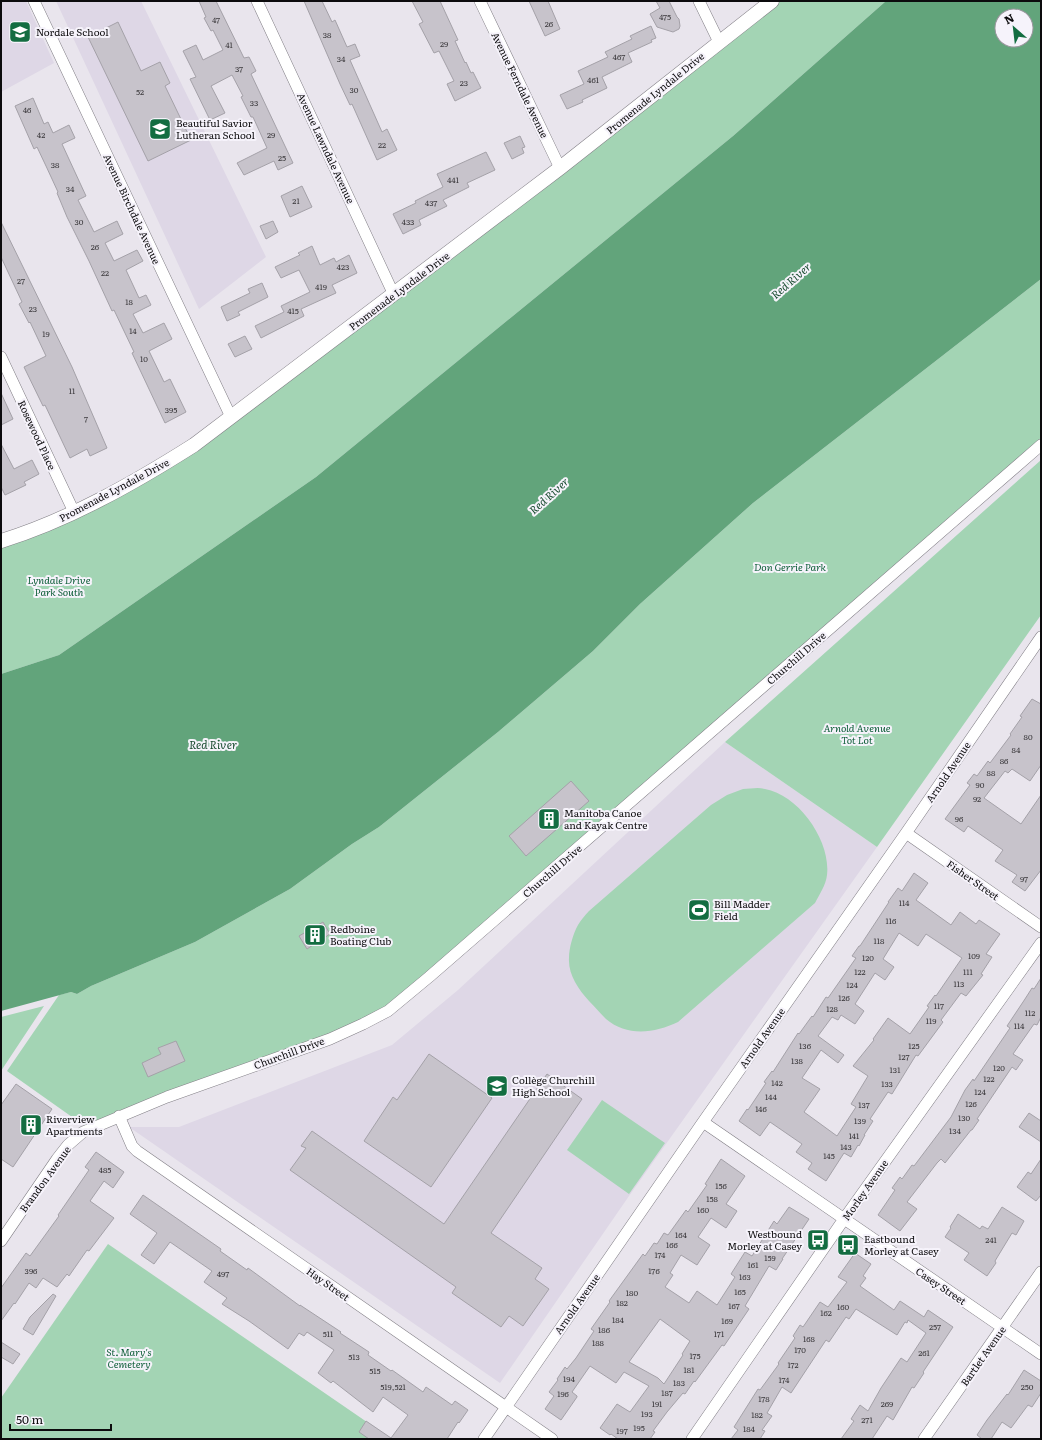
<svg xmlns="http://www.w3.org/2000/svg" width="1042" height="1440" viewBox="0 0 1042 1440" font-family="Literata,serif">
<style>
.built{fill:#ded7e6}
.green{fill:#a3d4b4}
.water{fill:#62a47b;fill-rule:evenodd}
.building{fill:#c7c3cb;stroke:#a4a1a8;fill-rule:evenodd}
.lines{fill:none;stroke-linecap:round;stroke-linejoin:round}
.minor-casing{stroke:#817e85;stroke-width:12}
.tertiary-casing{stroke:#817e85;stroke-width:15}
.minor{stroke:#fff;stroke-width:11}
.tertiary{stroke:#fff;stroke-width:14}
.labels{text-anchor:middle;stroke-width:4;stroke-linejoin:round;paint-order:stroke}
.number-label{font-size:8px;fill:#3b393c}
.poi-label{font-size:10px;fill:#0c0b0d;stroke:#f6f3fb;text-anchor:start}
.street-label{font-size:10px;fill:#0c0b0d;stroke:#f6f3fb}
.park-label{font-size:10px;font-style:italic;fill:#0b5c36;stroke:#f6f3fb}
.water-label{font-size:11px;font-style:italic;fill:#174a2e;stroke:#f6f3fb}
</style>
<rect width="100%" height="100%" fill="#e9e5ed"/>
<path class="built" d="M1 1H26L54 63 1 92Z
M56 1H141L266 257 199 309Z
M725 742 877 847 629 1196 500 1383 129 1127H179L392 1045 458 990Z"/>
<path class="green" d="M772 1H886L733 136 316 477 59 655 1 674V545L155 475Z
M1041 279V445L388 1011 89 1129 7 1071 59 995 71 992 77 994 91 986 195 942 290 889 352 844 379 827 498 732 593 651 640 604 753 503Z
M1041 460V615L877 847 725 742Z
M743 789C750 789 758 787 765 789 799 795 831 841 827 875 826 885 819 895 815 903L678 1022C655 1033 627 1037 606 1019 600 1013 595 1007 589 1001 578 989 568 974 569 958 569 948 573 934 578 925 581 920 585 915 589 911L711 805 727 795Z
M44 1006 1 1071V1017Z
M602 1100 665 1143 629 1194 567 1150Z
M108 1244 380 1431 374 1439H1V1398Z"/>
<path class="water" d="M886 1H1041V279L753 503 640 604 593 651 498 732 379 827 352 844 290 889 195 942 91 986 77 994 71 992 1 1011V674L59 655 316 477 733 136ZM1002 16H1026V40H1002Z"/>
<path class="building" d="M199 1H216L244 58 249 57 256 71 251 74 293 163 278 170 274 161 244 175 237 163 267 148 253 117H251L241 97 243 96 232 75 211 86 225 113 210 120 190 79 196 77 183 51 196 45 203 60 223 50 213 30 211 31 204 18 206 17Z
M304 1H322L332 22 335 20 347 47 355 44 360 56 350 60 382 132 387 129 397 150 377 160 352 104 350 105 340 84Z
M412 1H440L458 40 455 41 465 63 466 62 471 73 473 72 481 88 455 101 447 84 454 81 439 51 434 53 419 24 423 22Z
M529 1H548L560 29 545 36Z
M656 1H669L677 17 679 19 680 26 679 29 673 32 657 27 650 14 660 8Z
M118 22 141 71 160 62 170 83 165 86 191 140 148 161 88 37Z
M651 26 656 38 651 40 652 42 628 53 632 62 602 77 607 88 582 100 583 102 567 109 560 95 584 84 578 71 608 57 605 52 632 39 630 36Z
M33 98 44 124 48 122 53 133 69 125 75 138 62 144 86 196 78 200 94 232 117 221 123 234 105 243 114 261 137 250 143 261 126 270 139 298 146 295 151 305 133 314 143 333 164 323 172 339 149 351 164 382 170 379 186 412 165 423 132 353 134 352 114 310 112 311 89 261 67 217 57 193 58 192 46 166 37 147 34 149 15 106Z
M520 136 525 147 522 148 524 153 512 159 504 143Z
M486 152 495 170 467 183 469 187 443 200 447 206 419 220 421 225 403 234 393 214 416 203 415 201 443 187 437 174Z
M302 186 312 207 290 217 281 196Z
M273 221 278 232 266 239 260 226Z
M1 222 72 367 107 448 90 456 87 449 70 458 45 405 43 406 24 367 46 356 30 322 29 323 19 304 22 302 1 257Z
M312 246 320 265 334 258 336 262 349 255 357 273 332 285 336 293 301 309 304 316 261 338 255 326 284 312 281 306 310 292 299 270 281 278 275 267 300 255 298 253Z
M262 283 268 297 238 312 240 315 227 321 221 307 250 293 248 289Z
M245 336 252 349 235 357 228 344Z
M1 393 13 419 1 425Z
M1 444 14 469 32 460 39 474 24 482 26 485 5 495 1 487Z
M1032 699 1041 704V765L1030 781 1012 769 1008 773 1005 771 984 798 1021 824 1041 795V870L1025 891 1012 882 1017 875 995 861 1003 850 968 826 964 832 945 819 970 785 967 783 974 774 977 776 988 761 990 763 1011 735 1010 734 1022 717 1020 716Z
M571 781 589 801 526 856 509 836Z
M914 873 928 883 916 900 951 925 960 912 976 924 979 920 1000 934 986 954 992 957 981 974 983 975 966 996 961 993 941 1020 943 1022 918 1056 916 1055 892 1094 888 1092 870 1119 873 1121 864 1135H865L859 1146 858 1145 851 1157 844 1153 826 1181 808 1169 812 1163 796 1152 802 1144 770 1122 760 1136 739 1121 747 1109 748 1110 766 1083 764 1082 772 1071 773 1072 798 1033 799 1034 812 1016 813 1017 826 997 828 998 856 958 852 956 859 946H860L889 902H888L898 888 902 891ZM899 933 918 946 926 934 962 958 936 996 935 995 927 1006 929 1007 910 1034 888 1018 873 1039 874 1040 853 1066 868 1076 851 1104 856 1107 837 1136 804 1112 820 1089 802 1078 821 1050 838 1063 844 1055 818 1036 832 1017 838 1020 841 1015 855 1024 864 1011 855 1004 875 973 885 980 894 967 883 959Z
M323 922 330 934 307 949 299 936Z
M1041 978V1017L1037 1025 1034 1024 1013 1054 1023 1060 1016 1070 1012 1067 977 1119 979 1120 972 1130H971L945 1163 941 1159 937 1163 907 1202 917 1209 900 1231 878 1215 895 1190 892 1188 900 1177 902 1179 912 1165 914 1166 951 1117 965 1090 973 1079 974 1081 1010 1028 1007 1026 1025 999 1032 988 1034 989Z
M176 1041 185 1061 148 1077 142 1063 161 1054 158 1048Z
M429 1054 492 1098 431 1187 364 1141 393 1097 397 1100Z
M547 1074 582 1099 491 1233 542 1268 535 1279 549 1289 523 1326 509 1316 501 1327 452 1293 456 1287 290 1170 306 1148 301 1146 312 1131 444 1224Z
M16 1084 52 1109 13 1167 1 1159V1105Z
M1029 1113 1041 1121V1142L1019 1127Z
M96 1152 124 1172 113 1188 104 1181 90 1201 114 1218 89 1251 87 1250 69 1276 67 1274 57 1287 43 1278 36 1288 29 1283 15 1304 14 1303 1 1321V1288L26 1253 30 1256 59 1216 58 1215 89 1170 85 1167Z
M721 1159 745 1176 726 1204 737 1211 726 1228 711 1218 698 1237 710 1245 697 1265 681 1255 670 1273 673 1275 665 1287 689 1303 697 1291 717 1305 735 1277 731 1274 745 1252 752 1256 774 1221 777 1224 789 1207 809 1219 782 1259H783L776 1270 769 1266 745 1306 749 1309 724 1346 722 1345 695 1382 694 1381 685 1394 683 1393 667 1412 653 1431 655 1432 650 1439H618L611 1434 610 1435 600 1428 617 1404 630 1412 649 1386 624 1372 616 1383 590 1366 572 1392 577 1396V1397L561 1420 545 1409 554 1396 549 1392 558 1380 557 1379 565 1367 567 1369 576 1358 594 1331 591 1329 610 1302 609 1301 643 1254 645 1256 654 1243 657 1244 664 1233 668 1235 686 1210 688 1212 707 1185 705 1184ZM660 1319 690 1341 682 1354 683 1355 664 1384 658 1378 629 1362Z
M1041 1159V1195L1036 1201 1017 1187 1028 1172 1031 1174Z
M143 1195 221 1249 220 1251 247 1270 248 1268 300 1306V1305L341 1332 340 1333 369 1352 368 1355 391 1371 392 1370 423 1392 426 1387 452 1405 455 1401 468 1410 459 1423 458 1422 447 1439H369L359 1432 366 1421 391 1438 408 1415 383 1397 373 1412 333 1381 331 1383 318 1373 334 1350 307 1332 304 1336 299 1333 288 1349 249 1321 222 1304 227 1298 204 1282 212 1271 170 1242 154 1264 141 1255 157 1233 130 1214Z
M1002 1207 1024 1221 1016 1235 1012 1233 995 1261 996 1263 987 1276 964 1260 969 1253 945 1237 951 1228 950 1227 958 1214 980 1229 982 1226 988 1229Z
M855 1253 871 1264 863 1276 866 1278 860 1286 894 1310 900 1301 924 1317 928 1310 953 1327 923 1372 924 1373 914 1388 912 1387 893 1420 887 1416 872 1439H841L854 1421 851 1419 860 1405 868 1411 881 1388 901 1358 907 1362 926 1333 908 1320 907 1323 905 1322 897 1335 856 1309 849 1319 846 1317 829 1342 826 1340 791 1393 782 1387 767 1413 772 1416 762 1430 765 1431 760 1439H731L738 1430 734 1427 758 1389 760 1390 779 1364 778 1363 795 1338 793 1336 800 1325 803 1327 820 1302 828 1307 847 1282 838 1277Z
M53 1294 56 1296 33 1335 23 1329 30 1317Z
M1 1342 20 1354 13 1364 1 1357Z
M1024 1370 1041 1381V1393L1032 1407 1028 1405 1011 1428 1002 1422 991 1439H982L977 1435 987 1420 1007 1394 1008 1395Z"/>
<g class="lines">
<g class="minor-casing">
<path id="minor" d="M34 1 231 417
M257 1 394 295
M480 1 560 168
M699 1 719 42
M1 357 74 512
M906 833 1041 927
M119 1116 132 1146 137 1151 552 1439
M703 1122 1041 1354
M1 1241 57 1159 68 1145 83 1132 167 1097 330 1039 363 1024 388 1011 429 977 1041 445
M484 1439 703 1122 906 833 1041 637
M692 1439 844 1219 1041 943
M924 1439 1041 1272"/>
</g>
<g class="tertiary-casing">
<path id="tertiary" d="M1 541C69 520 134 483 194 445L560 168 772 1"/>
</g>
<use href="#minor" class="minor"/>
<use href="#tertiary" class="tertiary"/>
</g>
<defs>
<g id="school-square" transform="scale(1.15)"><rect x="-9" y="-9" width="18" height="18" rx="4" fill="#136d41" stroke="#f6f3fb"/><path d="M0-5L7-2L0 1L-7-2ZM-4 1L0 2.5L4 1V4Q0 6-4 4Z" fill="#fff"/></g>
<g id="building-square" transform="scale(1.15)"><rect x="-9" y="-9" width="18" height="18" rx="4" fill="#136d41" stroke="#f6f3fb"/><path d="M-4-6H4V6H1V3H-1V6H-4ZM-2.5-4.3h1.7v1.8h-1.7ZM.8-4.3h1.7v1.8H.8ZM-2.5-1h1.7V.8h-1.7ZM.8-1h1.7V.8H.8Z" fill="#fff"/></g>
<g id="stadium-square" transform="scale(1.15)"><rect x="-9" y="-9" width="18" height="18" rx="4" fill="#136d41" stroke="#f6f3fb"/><path d="M0-5a6.5 5 0 1 0 0 10a6.5 5 0 1 0 0-10ZM-3.5-1.8h7v3.6h-7Z" fill="#fff"/></g>
<g id="bus-square" transform="scale(1.15)"><rect x="-9" y="-9" width="18" height="18" rx="4" fill="#136d41" stroke="#f6f3fb"/><path d="M-5-6H5V4H4V6H2V4H-2V6H-4V4H-5ZM-3.5-4V0h7V-4ZM-3.5 1.2v1.5H-2V1.2ZM2 1.2v1.5H3.5V1.2Z" fill="#fff"/></g>
</defs>
<g fill-rule="evenodd">
<use href="#school-square" x="20" y="32"/>
<use href="#school-square" x="160" y="129"/>
<use href="#building-square" x="549" y="819"/>
<use href="#stadium-square" x="699" y="910"/>
<use href="#building-square" x="315" y="935"/>
<use href="#school-square" x="497" y="1086"/>
<use href="#building-square" x="31" y="1125"/>
<use href="#bus-square" x="818" y="1240"/>
<use href="#bus-square" x="848" y="1245"/>
</g>
<g class="labels">
<g class="number-label">
<text x="665" y="20">475</text>
<text x="216" y="23">47</text>
<text x="549" y="27">26</text>
<text x="327" y="38">38</text>
<text x="444" y="47">29</text>
<text x="229" y="48">41</text>
<text x="619" y="60">467</text>
<text x="341" y="62">34</text>
<text x="239" y="72">37</text>
<text x="593" y="83">461</text>
<text x="464" y="86">23</text>
<text x="354" y="93">30</text>
<text x="140" y="95">52</text>
<text x="254" y="106">33</text>
<text x="27" y="113">46</text>
<text x="41" y="138">42</text>
<text x="271" y="138">29</text>
<text x="382" y="148">22</text>
<text x="282" y="161">25</text>
<text x="55" y="168">38</text>
<text x="453" y="183">441</text>
<text x="70" y="192">34</text>
<text x="296" y="204">21</text>
<text x="431" y="206">437</text>
<text x="79" y="225">30</text>
<text x="408" y="225">433</text>
<text x="95" y="250">26</text>
<text x="343" y="270">423</text>
<text x="105" y="276">22</text>
<text x="21" y="284">27</text>
<text x="321" y="290">419</text>
<text x="129" y="305">18</text>
<text x="33" y="312">23</text>
<text x="293" y="314">415</text>
<text x="133" y="334">14</text>
<text x="46" y="337">19</text>
<text x="144" y="362">10</text>
<text x="72" y="394">11</text>
<text x="171" y="413">395</text>
<text x="86" y="422">7</text>
<text x="1028" y="740">80</text>
<text x="1016" y="753">84</text>
<text x="1004" y="764">86</text>
<text x="991" y="776">88</text>
<text x="980" y="788">90</text>
<text x="977" y="802">92</text>
<text x="959" y="822">96</text>
<text x="1024" y="882">97</text>
<text x="904" y="906">114</text>
<text x="891" y="924">116</text>
<text x="879" y="944">118</text>
<text x="974" y="959">109</text>
<text x="868" y="961">120</text>
<text x="860" y="975">122</text>
<text x="968" y="975">111</text>
<text x="959" y="987">113</text>
<text x="852" y="988">124</text>
<text x="844" y="1001">126</text>
<text x="939" y="1009">117</text>
<text x="832" y="1012">128</text>
<text x="1030" y="1016">112</text>
<text x="931" y="1024">119</text>
<text x="1019" y="1029">114</text>
<text x="805" y="1049">136</text>
<text x="914" y="1049">125</text>
<text x="904" y="1060">127</text>
<text x="797" y="1064">138</text>
<text x="999" y="1071">120</text>
<text x="895" y="1073">131</text>
<text x="989" y="1082">122</text>
<text x="777" y="1086">142</text>
<text x="887" y="1087">133</text>
<text x="980" y="1095">124</text>
<text x="771" y="1100">144</text>
<text x="971" y="1107">126</text>
<text x="864" y="1108">137</text>
<text x="761" y="1112">146</text>
<text x="964" y="1121">130</text>
<text x="860" y="1124">139</text>
<text x="955" y="1134">134</text>
<text x="854" y="1139">141</text>
<text x="846" y="1150">143</text>
<text x="829" y="1159">145</text>
<text x="105" y="1173">485</text>
<text x="721" y="1189">156</text>
<text x="712" y="1202">158</text>
<text x="703" y="1213">160</text>
<text x="681" y="1238">164</text>
<text x="991" y="1243">241</text>
<text x="672" y="1248">166</text>
<text x="660" y="1258">174</text>
<text x="770" y="1261">159</text>
<text x="753" y="1268">161</text>
<text x="31" y="1274">396</text>
<text x="654" y="1274">176</text>
<text x="223" y="1277">497</text>
<text x="745" y="1280">163</text>
<text x="740" y="1295">165</text>
<text x="632" y="1296">180</text>
<text x="622" y="1306">182</text>
<text x="734" y="1309">167</text>
<text x="843" y="1310">160</text>
<text x="826" y="1316">162</text>
<text x="618" y="1323">184</text>
<text x="727" y="1324">169</text>
<text x="935" y="1330">257</text>
<text x="604" y="1333">186</text>
<text x="328" y="1337">511</text>
<text x="719" y="1337">171</text>
<text x="809" y="1342">168</text>
<text x="598" y="1346">188</text>
<text x="800" y="1353">170</text>
<text x="924" y="1356">261</text>
<text x="695" y="1359">175</text>
<text x="354" y="1360">513</text>
<text x="793" y="1368">172</text>
<text x="689" y="1373">181</text>
<text x="375" y="1374">515</text>
<text x="569" y="1382">194</text>
<text x="784" y="1383">174</text>
<text x="679" y="1386">183</text>
<text x="393" y="1390">519,521</text>
<text x="1027" y="1390">250</text>
<text x="667" y="1396">187</text>
<text x="563" y="1397">196</text>
<text x="764" y="1402">178</text>
<text x="657" y="1407">191</text>
<text x="887" y="1407">269</text>
<text x="647" y="1417">193</text>
<text x="757" y="1418">182</text>
<text x="867" y="1423">271</text>
<text x="639" y="1431">195</text>
<text x="749" y="1432">184</text>
<text x="622" y="1434">197</text>
</g>
<g class="poi-label">
<text x="36" y="36">Nordale School</text>
<text x="176" y="127">Beautiful Savior<tspan x="176" dy="12">Lutheran School</tspan></text>
<text x="564" y="817">Manitoba Canoe<tspan x="564" dy="12">and Kayak Centre</tspan></text>
<text x="714" y="908">Bill Madder<tspan x="714" dy="12">Field</tspan></text>
<text x="330" y="933">Redboine<tspan x="330" dy="12">Boating Club</tspan></text>
<text x="512" y="1084">Collège Churchill<tspan x="512" dy="12">High School</tspan></text>
<text x="46" y="1123">Riverview<tspan x="46" dy="12">Apartments</tspan></text>
<text x="802" y="1238" text-anchor="end">Westbound<tspan x="802" dy="12">Morley at Casey</tspan></text>
<text x="864" y="1243">Eastbound<tspan x="864" dy="12">Morley at Casey</tspan></text>
</g>
<g class="street-label">
<text transform="translate(520 85) rotate(64)" y="4">Avenue Ferndale Avenue</text>
<text transform="translate(655 93) rotate(-39)" y="4">Promenade Lyndale Drive</text>
<text transform="translate(326 148) rotate(65)" y="4">Avenue Lawndale Avenue</text>
<text transform="translate(132 209) rotate(65)" y="4">Avenue Birchdale Avenue</text>
<text transform="translate(399 291) rotate(-37)" y="4">Promenade Lyndale Drive</text>
<text transform="translate(37 435) rotate(65)" y="4">Rosewood Place</text>
<text transform="translate(114 490) rotate(-28)" y="4">Promenade Lyndale Drive</text>
<text transform="translate(796 658) rotate(-41)" y="4">Churchill Drive</text>
<text transform="translate(948 772) rotate(-56)" y="4">Arnold Avenue</text>
<text transform="translate(552 871) rotate(-41)" y="4">Churchill Drive</text>
<text transform="translate(973 880) rotate(35)" y="4">Fisher Street</text>
<text transform="translate(762 1038) rotate(-55)" y="4">Arnold Avenue</text>
<text transform="translate(289 1053) rotate(-20)" y="4">Churchill Drive</text>
<text transform="translate(45 1179) rotate(-54)" y="4">Brandon Avenue</text>
<text transform="translate(865 1190) rotate(-55)" y="4">Morley Avenue</text>
<text transform="translate(328 1284) rotate(35)" y="4">Hay Street</text>
<text transform="translate(941 1286) rotate(34)" y="4">Casey Street</text>
<text transform="translate(577 1304) rotate(-55)" y="4">Arnold Avenue</text>
<text transform="translate(983 1356) rotate(-55)" y="4">Bartlet Avenue</text>
</g>
<g class="park-label">
<text x="790" y="571">Don Gerrie Park</text>
<text x="59" y="584">Lyndale Drive<tspan x="59" dy="12">Park South</tspan></text>
<text x="857" y="732">Arnold Avenue<tspan x="857" dy="12">Tot Lot</tspan></text>
<text x="129" y="1356">St. Mary's<tspan x="129" dy="12">Cemetery</tspan></text>
</g>
<g class="water-label">
<text transform="translate(791 281) rotate(-41)" y="4">Red River</text>
<text transform="translate(549 496) rotate(-42)" y="4">Red River</text>
<text x="213" y="749">Red River</text>
</g>
</g>
<rect width="1042" height="1440" fill="none" stroke="#0c0b0d" stroke-width="4"/>
<g transform="translate(1014 28) rotate(332)"><circle r="19" fill="#f6f3fb" stroke="#98969c"/>
<path d="M0-3L7 15L0 10L-7 15Z" fill="#136d41"/>
<text y="-6" font-size="11" font-weight="bold" text-anchor="middle" fill="#0c0b0d">N</text>
</g>
<path d="M10 1424v6h101v-6" fill="none" stroke="#0c0b0d" stroke-width="2"/>
<text x="16" y="1424" font-size="12" fill="#0c0b0d" stroke="#f6f3fb" stroke-width="3" paint-order="stroke">50 m</text>
</svg>
